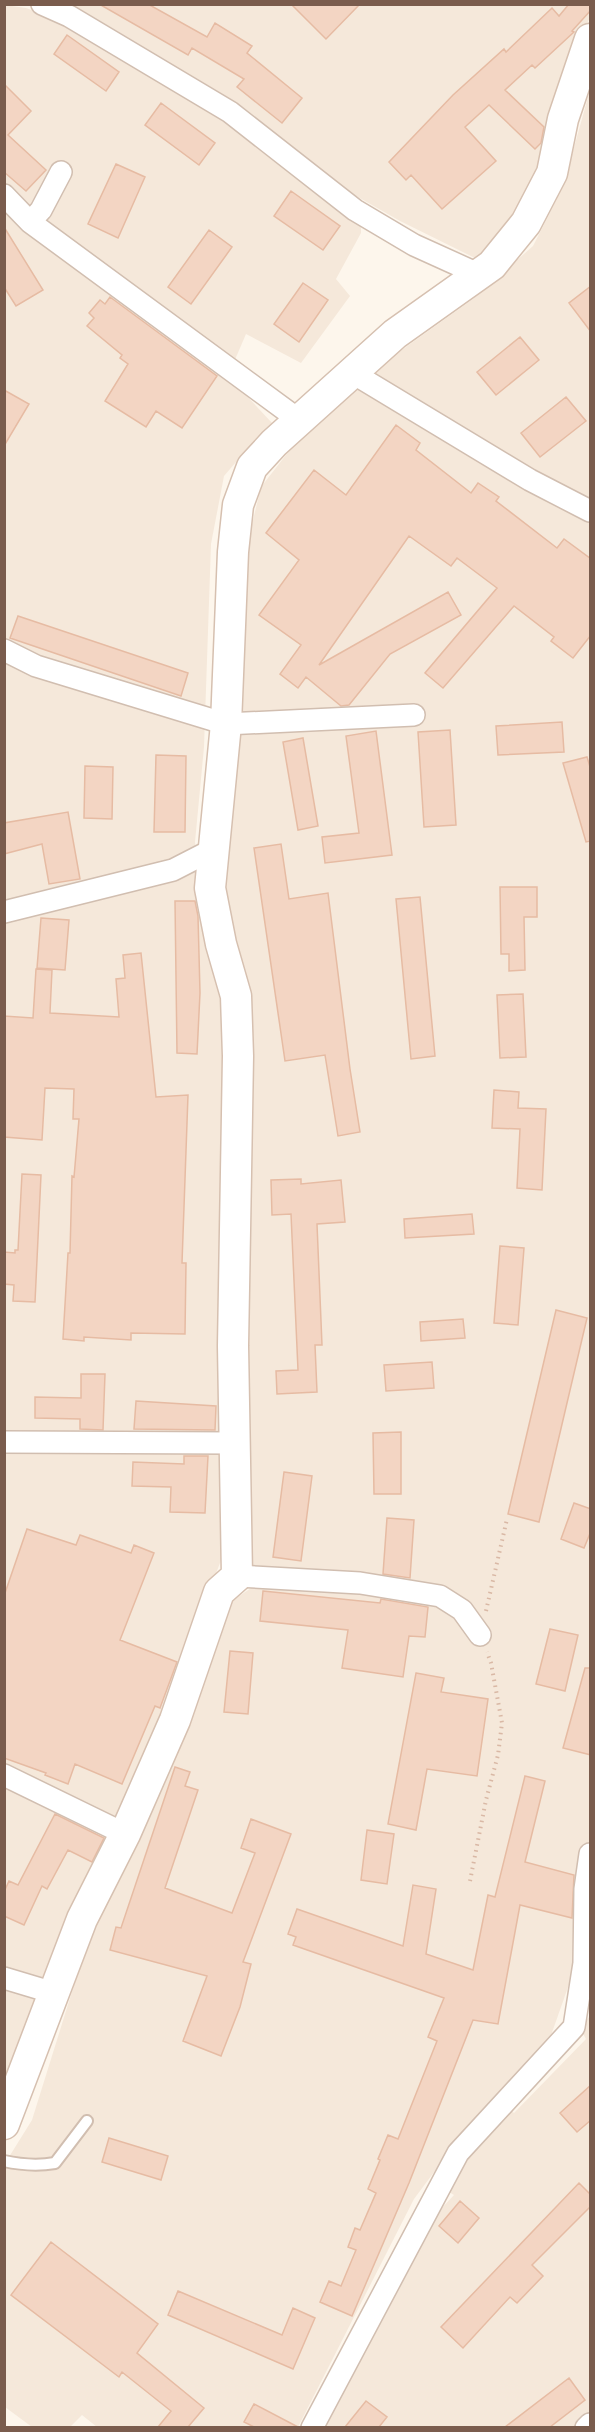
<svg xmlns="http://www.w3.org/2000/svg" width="595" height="2432" viewBox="0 0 595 2432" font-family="'Space Grotesk',sans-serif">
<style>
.residential{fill:#f5e8da}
.building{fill:#f3d5c3;stroke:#e6bba3;stroke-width:1.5}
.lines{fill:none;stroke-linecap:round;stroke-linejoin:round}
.lane-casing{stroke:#d1beb0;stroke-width:14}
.street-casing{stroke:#d1beb0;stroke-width:24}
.secondary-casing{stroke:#d6c0b0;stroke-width:33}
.path{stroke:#d9b8a5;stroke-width:4;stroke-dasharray:1.5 4.5;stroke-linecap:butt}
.lane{stroke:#fff;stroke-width:10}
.street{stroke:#fff;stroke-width:21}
.secondary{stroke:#fff;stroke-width:30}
</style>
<rect width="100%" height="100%" fill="#fdf6ec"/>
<path class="residential" d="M590 4V18L587 23 531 197 479 260 400 221 337 185 67 5Z
M5 5 26 8 83 29 210 109 361 222V233L336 279 350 296 301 363 246 334 228 376 273 424 248 448 224 476 211 544 204 747 195 842 201 888 226 1006 225 1550 152 1739 5 2081Z
M590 90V1836L573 1973 549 2041 449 2152 414 2199 298 2427H97L82 2415 70 2427H32L5 2407 4 2165 32 2120 95 1918 226 1605 257 1584 249 1561 245 1112 248 991 223 885 247 545 261 487 293 446 385 362 473 299 533 246 563 187Z
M590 2016V2415L574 2427 318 2428 425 2226 454 2195 449 2192 465 2154 506 2105 514 2113 586 2039 580 2028Z"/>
<path class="building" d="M99 4H148L207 37 215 23 252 46 247 53 302 98 282 123 237 87 244 79 192 48 188 55Z
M291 4H360L326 39Z
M569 4H591V10L572 31 574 32 535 68 532 65 505 90 544 127 541 143 535 149 489 105 465 127 496 161 442 209 411 175 406 180 389 162 453 95 504 49 506 52 552 8 559 16Z
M67 35 119 72 106 91 54 54Z
M4 84 31 111 8 135 46 170 26 191 4 172Z
M161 103 215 143 199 165 145 125Z
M116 164 145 177 118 238 88 224Z
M291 191 340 226 323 250 274 216Z
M4 227 43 290 16 306 4 287Z
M209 230 232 247 191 304 168 287Z
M303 283 328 300 299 342 274 324Z
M591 286V332L569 303Z
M110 297 217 376 182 428 156 411 146 427 105 401 128 364 120 358 122 355 87 326 94 318 89 313 100 300 105 304Z
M520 337 539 360 496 395 477 372Z
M4 390 29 404 4 446Z
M566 397 586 421 540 457 521 433Z
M396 425 420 443 416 450 471 493 478 483 499 497 496 501 557 548 564 539 591 559V635L573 658 551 641 554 637 514 606 443 688 425 673 497 588 457 558 451 566 409 536 319 665 448 592 461 615 390 654 349 705 341 706 306 677 298 688 280 674 301 645 259 615 299 560 266 533 314 470 346 495Z
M18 616 188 673 181 696 10 638Z
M562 722 564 752 498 755 496 726Z
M450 730 456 825 424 827 418 732Z
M376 731 392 855 325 863 322 837 359 833 346 736Z
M303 738 318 826 298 830 283 742Z
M156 755 186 756 185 832H154Z
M587 757 591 770V841L586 842 563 763Z
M85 766 113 767 112 819 84 818Z
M68 812 80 879 49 884 42 844 4 854V823Z
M281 844 289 899 328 893 350 1069 360 1132 338 1136 325 1055 285 1061 254 848Z
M500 887H537V917H524L525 970 509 971V954H501Z
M420 897 435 1056 411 1059 396 899Z
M175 901H195L198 916 200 993 197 1054 177 1053Z
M41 918 69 920 65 970 37 968Z
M141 953 156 1097 188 1095 182 1263H186L185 1334 131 1333V1340L84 1337V1341L63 1339 68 1253H70L72 1176 74 1177 79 1119H73L74 1089 45 1088 42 1140 4 1137V1016L33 1018 36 969 52 970 50 1013 119 1017 116 979 125 978 123 955Z
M523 994 526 1057 500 1058 497 995Z
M494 1090 519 1092 518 1108 546 1109 542 1190 517 1188 520 1129 492 1128Z
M22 1174 41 1175 35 1302 13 1301 14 1285 4 1284V1252L15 1253V1250H18Z
M301 1179V1184L341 1180 345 1222 317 1224 322 1345H315L317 1392 277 1394 276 1371 298 1370 291 1214 272 1215 271 1180Z
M472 1214 474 1234 405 1238 404 1219Z
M500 1246 524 1248 518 1325 494 1323Z
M556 1310 587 1318 539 1522 508 1514Z
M463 1319 465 1338 421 1341 420 1322Z
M432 1362 434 1388 386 1391 384 1365Z
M81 1374H105L103 1430 80 1429V1419L35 1418V1397L81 1398Z
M136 1401 216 1406 215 1430 134 1429Z
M401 1432V1494H374L373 1433Z
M184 1456H208L205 1513 170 1512 171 1487 132 1486 133 1462 184 1464Z
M284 1472 312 1476 301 1561 273 1557Z
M574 1503 591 1509V1531L584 1548 561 1539Z
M387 1518 414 1520 410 1578 383 1574Z
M27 1529 76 1545 80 1535 131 1553 134 1545 154 1553 120 1640 177 1662 160 1708 155 1706 122 1784 75 1764 68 1784 45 1775 46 1773 4 1758V1596Z
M263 1591 380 1603 381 1599 428 1607 425 1637 409 1636 403 1677 342 1668 348 1630 260 1621Z
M550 1629 578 1635 565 1691 536 1684Z
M230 1651 253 1653 248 1714 224 1712Z
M585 1668H591V1755L563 1748Z
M416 1673 444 1678 441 1692 488 1699 477 1776 427 1769 416 1830 388 1824Z
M175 1767 190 1772 185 1786 198 1790 165 1888 232 1913 255 1853 241 1848 251 1819 291 1834 243 1962 251 1964 240 2007 221 2056 183 2041 207 1976 110 1950 116 1927 121 1928Z
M525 1776 545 1781 525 1862 574 1875 572 1918 520 1905 498 2024 473 2020 409 2183 352 2316 320 2302 329 2281 341 2286 356 2250 348 2247 355 2228 360 2230 376 2193 368 2189 380 2160 378 2159 388 2135 398 2139 437 2041 428 2037 444 1998 293 1945 296 1937 288 1934 297 1909 403 1946 413 1885 436 1889 426 1954 473 1970 488 1895 495 1897Z
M55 1814 104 1838 92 1862 68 1850 47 1889 42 1886 24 1925 4 1916V1892L9 1881 18 1885Z
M367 1830 394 1834 387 1884 361 1880Z
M591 2085V2120L577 2132 560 2113Z
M109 2138 168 2156 161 2180 102 2162Z
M579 2183 591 2195V2206L532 2265 543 2276 517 2303 510 2297 463 2348 441 2327Z
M460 2201 479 2218 458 2243 439 2226Z
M51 2242 158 2324 137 2353 204 2408 188 2427H158L171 2411 122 2372 119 2377 11 2295Z
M178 2291 282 2335 293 2308 315 2318 293 2369 168 2315Z
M569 2378 585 2400 550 2427H505Z
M366 2401 387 2417 379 2427H345Z
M254 2404 298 2427H254L244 2422Z"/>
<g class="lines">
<g class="lane-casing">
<path id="lane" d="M4 2161C22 2165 38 2166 55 2163L87 2121"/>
</g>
<g class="street-casing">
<path id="street" d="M42 4 69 16 230 112 355 210 414 245 478 274
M4 195 30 222 299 420
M30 222 41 210 61 172
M351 372 530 480 590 511
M4 650 36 666 226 724 414 715
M4 912 173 870 212 850
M4 1442 235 1443
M237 1576 360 1583 440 1596 462 1610 480 1635
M4 1775 125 1834
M4 1978 54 1993
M312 2428 458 2153 574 2027 584 1963 585 1889 590 1854
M586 2428 590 2424"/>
</g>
<g class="secondary-casing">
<path id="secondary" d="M4 2124 82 1919 125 1834 175 1720 219 1592 237 1576 233 1346 238 1056 236 996 221 944 210 888 226 724 233 552 238 505 252 467 274 443 395 334 492 265 526 223 552 173 563 119 590 39"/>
</g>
<path class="path" d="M486 1611 507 1519
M470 1881 486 1800 498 1755 502 1723 491 1663 487 1652"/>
<use href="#lane" class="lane"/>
<use href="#street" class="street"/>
<use href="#secondary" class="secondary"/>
</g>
<rect width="595" height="2432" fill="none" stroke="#7a5c4d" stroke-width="12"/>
</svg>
